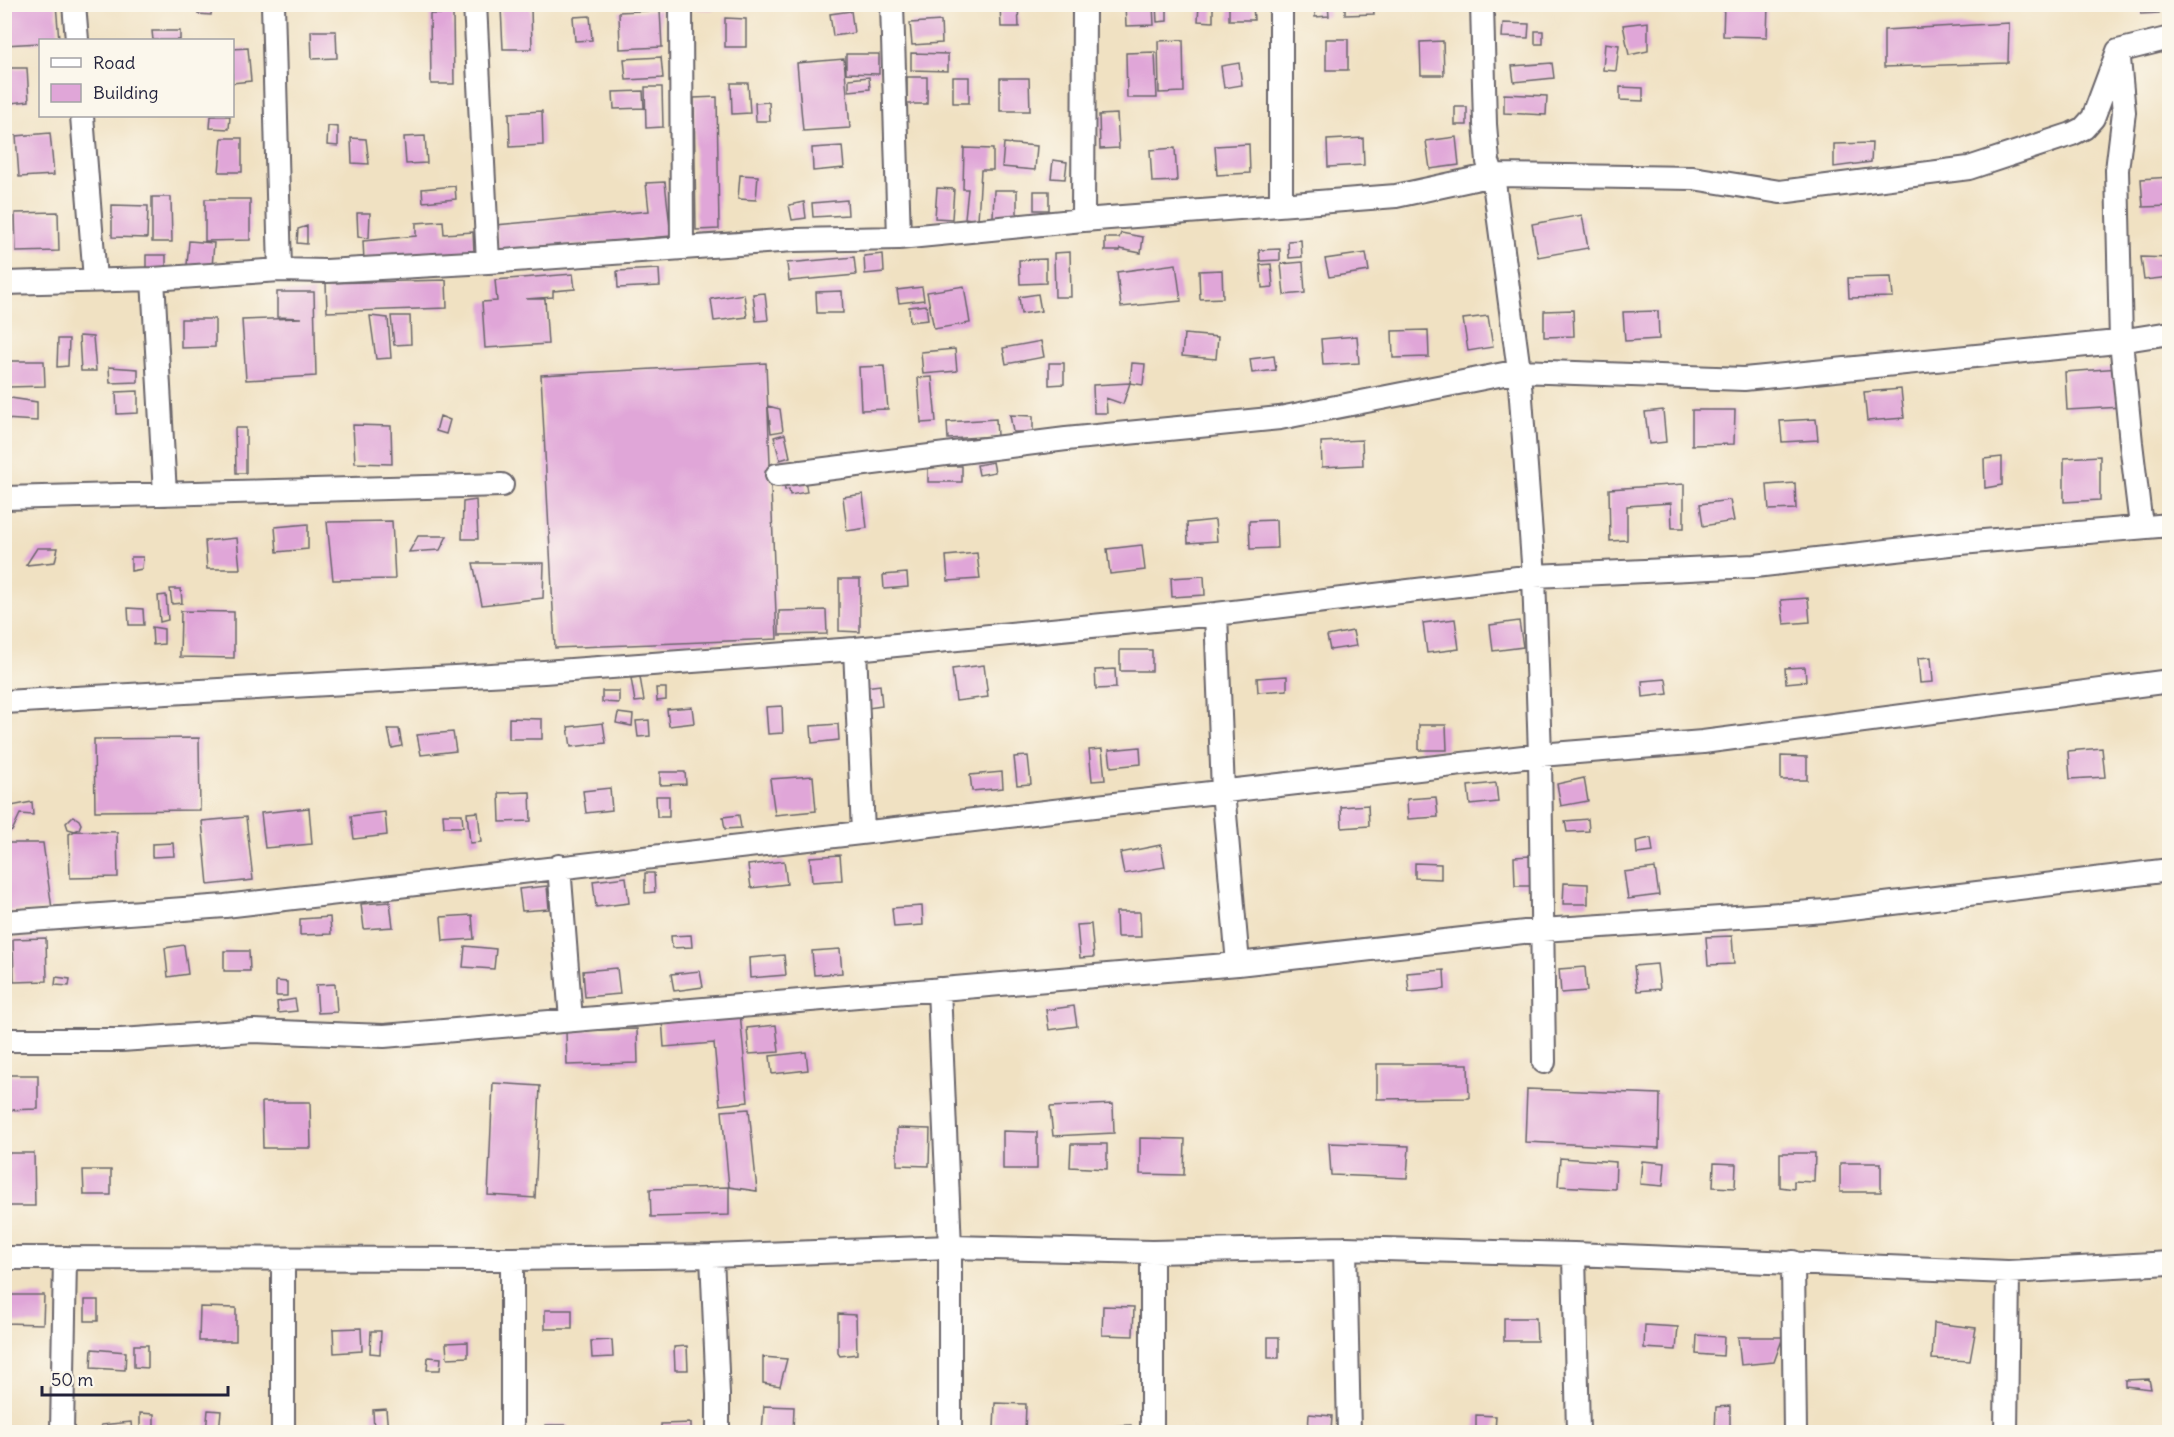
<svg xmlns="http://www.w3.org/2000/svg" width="2174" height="1437" viewBox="0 0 2174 1437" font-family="Delius,sans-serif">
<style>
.building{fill:#e0a6d8}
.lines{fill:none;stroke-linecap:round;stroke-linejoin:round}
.street-casing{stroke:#6a656a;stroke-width:26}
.street{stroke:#fff;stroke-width:22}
</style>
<rect width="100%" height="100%" fill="#fbf7ec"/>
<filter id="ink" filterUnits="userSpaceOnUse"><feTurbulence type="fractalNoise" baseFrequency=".0167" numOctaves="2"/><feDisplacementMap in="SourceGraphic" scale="12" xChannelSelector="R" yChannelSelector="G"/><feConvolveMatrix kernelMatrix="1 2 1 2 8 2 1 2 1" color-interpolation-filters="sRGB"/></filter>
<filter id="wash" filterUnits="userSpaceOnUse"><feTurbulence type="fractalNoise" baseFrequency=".008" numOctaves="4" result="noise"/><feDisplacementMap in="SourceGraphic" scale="24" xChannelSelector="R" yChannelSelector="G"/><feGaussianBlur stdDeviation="1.35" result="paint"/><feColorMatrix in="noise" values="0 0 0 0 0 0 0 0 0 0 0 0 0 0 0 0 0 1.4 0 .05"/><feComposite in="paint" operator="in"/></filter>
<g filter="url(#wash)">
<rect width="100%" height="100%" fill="#f0e1c2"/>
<g id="blocks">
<path class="building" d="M4 4H56L59 40H40V43L4 45Z
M198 4H212L211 15 198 14Z
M296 4H346V6L296 8Z
M695 4H714V10L695 9Z
M1000 4H1018L1019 27H1001Z
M1125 4H1153L1154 25 1126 26Z
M1156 4H1167V21L1157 22Z
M1199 4H1213V22L1198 21Z
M1229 4H1253L1254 20H1229Z
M1315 4H1328L1329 16 1315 17Z
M1345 4H1373L1374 14 1345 15Z
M1724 4H1768L1767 37 1723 36Z
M2140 4H2158L2159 13 2141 14Z
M531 7 532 49H503L501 8Z
M660 10 662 47 620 49 619 12Z
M851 11 854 33 833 36 830 14Z
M430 14H453L454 84H431Z
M590 16 592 40 575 41 573 17Z
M725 18 746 19V47H725Z
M941 21 942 43 912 45 910 23Z
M1648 22V51L1629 55 1623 25Z
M1503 23 1529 24 1528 38 1502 37Z
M2009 23 2008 63 1884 67V30Z
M152 31H180V40H153Z
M311 31H336L337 58 312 59Z
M1535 31H1543V44H1535Z
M1326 39H1348V70H1326Z
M1183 40 1184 92 1159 93 1158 41Z
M1443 41 1444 75H1421L1420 42Z
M1605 43 1619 45 1616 71 1603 70Z
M248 48 251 81 232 83V49Z
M1155 52 1157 98H1127L1126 53Z
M911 53 948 54V71L911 70Z
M846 54H879V74L846 73Z
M661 57 663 78 626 80 624 59Z
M844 59 850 128 803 131 797 63Z
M1239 63 1242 85 1224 88 1221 66Z
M1552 63 1554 78 1514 82 1512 66Z
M8 68H27L29 101 11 103Z
M869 77 870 89 849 91V79Z
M907 77H927V104H907Z
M953 77H969V103H953Z
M1000 78H1029L1030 111H1000Z
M731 83H748L750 113 732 114Z
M645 87H662L663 127 646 128Z
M1620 87 1643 88V101L1620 100Z
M643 91 644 108 614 109 613 92Z
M1504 94 1547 96 1546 115 1504 113Z
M717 97 719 229 696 230 694 98Z
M769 102 770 121H756L755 103Z
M1455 107H1467V125H1455Z
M542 111 543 145 510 147 509 113Z
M1117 114 1119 148 1100 149 1099 115Z
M211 116H230L229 129 210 128Z
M328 126 338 127V146L327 145Z
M50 133 54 175 19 177 16 136Z
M425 136 427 163 406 164 404 137Z
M1456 137 1459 165 1430 169 1426 141Z
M222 138H242V172H219Z
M351 138 366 139 369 164 352 163Z
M1363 138 1364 165 1328 167 1327 140Z
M1004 143 1037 146 1035 170 1002 167Z
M1872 143 1871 162 1834 167V144Z
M1249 144 1250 173 1217 175 1215 146Z
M842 146 844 168 813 171 812 148Z
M964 148 993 149V170H981L978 220 965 218 968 189H963Z
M1175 148 1177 181 1152 182 1150 150Z
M1053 160 1067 162 1065 179 1051 178Z
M740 175 758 176 756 200 738 199Z
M2170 177V206L2143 207 2141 179Z
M665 182 671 236 499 252 496 225 649 211 646 183Z
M455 186 456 199 423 202 422 189Z
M937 188 954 189 952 219 935 218Z
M994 190H1017V218H993Z
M1034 191H1049V210H1034Z
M152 197H171L172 242H152Z
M205 199H250V240L205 241Z
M847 200 848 215 813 217 812 203Z
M804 202 806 218 792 220 789 205Z
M112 205 148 206 147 238 112 237Z
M58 212 59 251 16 252 15 213Z
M357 213H370L369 238 358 237Z
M1582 215 1588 248 1538 257 1532 224Z
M443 221 444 234 473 232 474 252 364 261 363 241 416 236V223Z
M307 226V244L297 243 298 229Z
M1121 233 1143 237 1141 253 1120 249V251H1105V238H1119Z
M1301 240 1302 257 1289 258 1288 241Z
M189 241 214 243 212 267 187 265Z
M1280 249V260L1260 261 1259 250Z
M1070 252 1071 297H1055L1054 253Z
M1366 253 1369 271 1329 277 1325 259Z
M883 254 884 272 865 274 864 256Z
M146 255H166V274H146Z
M854 257 856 275 789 281 787 263Z
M2141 257 2170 258V277L2144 280Z
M1046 259V283L1020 284 1019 260Z
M1303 262 1305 293 1284 295 1281 264Z
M1176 264 1181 301 1121 307 1117 272Z
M1271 264 1273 287 1262 288 1260 265Z
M659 269 660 286 618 288 617 271Z
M1222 270 1223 298 1200 299 1199 271Z
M573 274 575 289 553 291V297L526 299H545L548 344 485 348 482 302 497 301 495 280Z
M1891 277 1893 297 1849 298 1848 278Z
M446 280 447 308 327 312 326 283Z
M964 286 970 323 934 329 927 292Z
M922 287 924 300 899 303 897 290Z
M842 291 843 313H817L816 292Z
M277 292H314L316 376 246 380 242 320 301 318 277 317Z
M765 293 768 320 756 321 753 294Z
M744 294 747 317 714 321 711 299Z
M1038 294 1041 311 1021 314 1019 297Z
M926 305 928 320 910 322 909 307Z
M1573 310 1574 336 1544 337V311Z
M1658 311 1659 339 1625 341 1623 312Z
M370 316 388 318 391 358 376 359Z
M391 316H410L411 344 394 345Z
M1488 316 1493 347 1468 351 1463 319Z
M181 319H215V347L181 348Z
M1428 330 1429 357 1393 358 1392 331Z
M1184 334 1218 337 1216 359 1182 356Z
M79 336 93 337 96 371H81Z
M1357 336 1359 363 1323 365 1321 339Z
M58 339H69L68 366 57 367Z
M1041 341 1044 357 1006 364 1003 348Z
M955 349 957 371 923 374 921 352Z
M1274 356 1276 370 1252 373 1250 359Z
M8 361H44L45 386 9 387Z
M766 363 777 639 555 648 541 375Z
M1049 363H1064V384L1049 385Z
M1132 363 1145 364 1143 385 1130 383Z
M884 366 888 409 861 410 859 367Z
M109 367 138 369V382L110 383Z
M2120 368 2123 407 2067 410 2065 372Z
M932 377 936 422 921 423 918 378Z
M1130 383 1123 404 1106 398 1107 413H1094L1093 385Z
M1901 389 1904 418 1867 421 1864 392Z
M138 391V413L117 414 116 392Z
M4 397 37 402V421L4 419Z
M768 406 780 409 783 431 771 433Z
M1663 410 1666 442 1649 444 1645 412Z
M1692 410H1735L1734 444 1692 445Z
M1010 415 1033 416V432H1013Z
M440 416 450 420 446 434 436 431Z
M996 419 997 436 948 439 947 422Z
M1816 419 1818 440 1782 442 1780 421Z
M353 425 391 426 392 464 355 463Z
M235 428H246V473H236Z
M785 434 790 457 780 460 774 437Z
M1362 440 1363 465 1322 467 1321 442Z
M2100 456V500L2064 502V458Z
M2002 457V485L1985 488 1984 459Z
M993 462 995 472 979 475 977 465Z
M928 466H962V482H928Z
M804 474 807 492 790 495 789 489 785 490 783 478Z
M1795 483 1796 509 1769 510 1767 485Z
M1684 484V528H1672L1671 503 1627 506V540L1610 541 1609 489Z
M863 494 867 528 847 531 843 497Z
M476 500 478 539H462L463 502Z
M1730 500 1734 521 1703 526 1700 504Z
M1215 520 1217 541 1188 543 1187 523Z
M1276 520 1277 548 1250 549 1249 521Z
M392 521 395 579 333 580 327 522Z
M308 524V549L277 552 275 527Z
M418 536H447L440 550 409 552Z
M237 538 240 569H207L205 541Z
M1142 545 1145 570 1110 574 1107 549Z
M37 548H58L55 562 26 565Z
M977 553 980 579 948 581 946 556Z
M131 557H143L142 569 131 571Z
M473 563H544L543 598 482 605Z
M907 573 908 587 884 589 883 575Z
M1204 576 1205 595 1172 597 1171 578Z
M839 579H860V632L839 631Z
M170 589H181L182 603 172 604Z
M166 595 168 620 160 622 158 596Z
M1808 598 1810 622 1784 624 1781 600Z
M128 608 143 609 144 625H129Z
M826 610 827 634 779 635V611Z
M181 611 234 612V658L180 657Z
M1455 619 1459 649 1427 653 1423 623Z
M1519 621 1523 647 1493 651 1490 625Z
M152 627 164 629V644L153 645Z
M1353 631 1356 646 1330 650 1327 636Z
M1120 650H1152V671H1120Z
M1931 657 1933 682 1920 683 1918 658Z
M984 665 988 697 956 701 952 669Z
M1805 667 1806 681 1786 683 1785 668Z
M1115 669 1116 688 1096 689 1095 670Z
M1287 676V690L1258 692 1257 678Z
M640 677 644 701 635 702 631 678Z
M1666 679 1668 694 1643 697 1642 681Z
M880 685 882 706 868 708 865 687Z
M656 688H666V700L657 701Z
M602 691H619V703L602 702Z
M782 706 783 733 768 734 766 707Z
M692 707 694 723 669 726 667 709Z
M618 713 633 715 632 726 616 723Z
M509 718 542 719V739H509Z
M649 720 650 736 638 737 636 721Z
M603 723 606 743 571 747 568 727Z
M838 724 839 740 812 743 811 726Z
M1419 725H1446L1447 750H1419Z
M388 729H399L402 746 392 748Z
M453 732 456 751 421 755 417 735Z
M199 738 200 810 95 811 94 739Z
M1140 747 1141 764 1111 767 1109 750Z
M2102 748 2105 777 2070 779 2068 751Z
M1102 749 1105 780 1092 781 1089 750Z
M1028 756 1031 784 1017 785 1014 757Z
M1781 756 1807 757V780H1781Z
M660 772H685L686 784 660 785Z
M1002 772 1003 788 972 791 970 775Z
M813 776 816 811 775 815 770 779Z
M1584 778 1588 801 1561 806 1557 784Z
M1496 783 1498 802 1470 805 1468 786Z
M610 788 612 810 586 813 583 791Z
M530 792 531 821 500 822 499 793Z
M656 796H669V817H657Z
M1436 797 1438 817 1408 819 1407 799Z
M32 802 33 815 20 814 12 831 4 833V823L12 816 11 806Z
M1368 805 1369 826 1342 828 1341 807Z
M309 808 312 844 265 848 261 813Z
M385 812 387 835 354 839 351 816Z
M478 812 481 842 470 843 467 813Z
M443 814H462L463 827H444Z
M739 815 741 828 725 829 723 817Z
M73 816 79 820 81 824 79 829 75 831 117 832 118 877 70 878 69 834 75 831 68 829 66 823Z
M246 817 253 880 208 885 202 821Z
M1588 819 1589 831 1567 832 1565 821Z
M1651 838 1653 852 1637 854 1636 841Z
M4 843H43L52 909 4 911Z
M173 843 174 856 152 857V844Z
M1161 845 1165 867 1124 874 1120 853Z
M840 855 842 880 812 882 810 857Z
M1530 856 1532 886H1515L1514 857Z
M784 861 787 884 751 888 748 865Z
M1415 863 1441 864V879L1415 878Z
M1655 868 1659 895 1628 899 1624 872Z
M645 873H654L655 892 645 893Z
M626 877 629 903 596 907 593 881Z
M1564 883 1588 884V904H1563Z
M547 886 549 909 522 911 519 889Z
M390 902 393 927 364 929 361 904Z
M922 906 923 925 894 927 892 908Z
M1116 912H1140L1141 937H1117Z
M472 915 474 939 443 941 441 917Z
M330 917 331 934 300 935V919Z
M1091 924 1094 957 1080 958 1077 925Z
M691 935 692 947 672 948 671 936Z
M1732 936 1734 964 1708 965 1706 937Z
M46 938 47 981 14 982 13 939Z
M184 945 188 974 168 977 165 948Z
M465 946 496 949 494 969 463 967Z
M840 949 842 973 814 975 812 951Z
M224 951H249L250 971H224Z
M784 955 786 975 750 978 749 958Z
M1657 964 1660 989 1637 991 1634 966Z
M1585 967 1587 991 1561 993 1559 969Z
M617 968 620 994 585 997 583 971Z
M1444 970 1445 989 1409 992 1407 973Z
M700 971 703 987 674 991 671 974Z
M56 977 70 979 69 986 55 985Z
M276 981 287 982V996H276Z
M335 984 337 1012 318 1013 316 985Z
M295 999 297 1011 278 1013 277 1002Z
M1074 1006 1077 1026 1049 1030 1046 1010Z
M740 1012 748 1102 720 1105 714 1043 664 1047 662 1019Z
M776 1025 779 1052 749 1054 747 1028Z
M637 1029 638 1063 567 1065 566 1031Z
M806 1052 808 1070 772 1074 770 1056Z
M1377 1064H1468L1469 1098 1377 1099Z
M6 1075H38V1109L6 1110Z
M493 1083 540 1086 535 1198 488 1195Z
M1527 1089 1660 1094 1659 1148 1525 1142Z
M262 1102H310L311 1148H263Z
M1113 1104 1114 1133 1053 1136 1050 1107Z
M749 1109 757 1191 729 1187 722 1111Z
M897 1128 930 1129 929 1166 897 1165Z
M1003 1131 1037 1132V1169H1003Z
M1140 1138 1185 1139 1184 1175 1140 1174Z
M1329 1143 1409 1146 1407 1178 1331 1175Z
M1071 1144H1107V1169L1070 1167Z
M4 1153H34L35 1206H4Z
M1780 1153H1815L1814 1182 1794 1181V1189L1780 1187Z
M1560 1158 1616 1162 1615 1189 1558 1186Z
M1642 1161 1665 1163 1663 1186 1640 1184Z
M1714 1163 1736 1164 1735 1188 1713 1187Z
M1840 1163H1881V1192H1840Z
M83 1170H111V1195H84Z
M729 1187V1215L651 1217 650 1189Z
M4 1295H44L43 1324 4 1323Z
M85 1300H98V1321H85Z
M1103 1306 1134 1307 1133 1336 1102 1335Z
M200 1307 236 1308V1341H199Z
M545 1310H572V1329H545Z
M838 1314 856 1315 857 1354 840 1356 838 1353Z
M1504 1318H1536L1537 1341H1504Z
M1934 1323 1976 1328 1970 1361 1932 1359Z
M1645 1325 1678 1327 1676 1350 1644 1348Z
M361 1328 362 1351 334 1353 333 1329Z
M371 1331H381L380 1354 370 1353Z
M1697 1335 1724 1337 1723 1356 1696 1354Z
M1268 1337H1279V1358H1268Z
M1738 1337H1783L1774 1362 1741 1365Z
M612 1340 613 1357 592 1358 591 1341Z
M468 1342V1357L447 1358 446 1343Z
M134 1345H148V1368L134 1367Z
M687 1346 688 1370H675L674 1347Z
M92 1349 126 1352 125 1370 91 1368Z
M428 1357 441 1358 440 1370H427Z
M763 1357 787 1359 780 1386 763 1383Z
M2149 1379 2151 1389 2125 1386V1380Z
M995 1403 1026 1404 1025 1432 994 1430Z
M764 1406 794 1407 793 1432H762Z
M1730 1406V1432H1715L1716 1407Z
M386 1409 388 1432H374L373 1410Z
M208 1410 221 1411 219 1432H206Z
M140 1413 154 1414V1432H140Z
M1309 1414 1332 1416 1331 1432H1308Z
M1476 1415 1496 1416 1495 1432H1476Z
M131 1422 132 1432H101V1425Z
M691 1423V1432H661V1424Z
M545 1425H567V1432H545Z
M1131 1425V1432H1109L1108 1426Z
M4 1426 30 1428V1432H4Z"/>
</g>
</g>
<g filter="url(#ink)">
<use href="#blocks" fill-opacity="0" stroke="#6a656a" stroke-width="1.5"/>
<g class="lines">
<g class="street-casing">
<path id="street" d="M74 4 77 40
M273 4 280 270
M475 4 488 262
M681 4 682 248
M892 4 899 238
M1281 4V204
M1482 4 1485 124 1488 162 1493 175 1519 371 1534 576 1540 755 1544 1062
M2118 51 2170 38
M2119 59 2124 112 2117 170 2121 341 2131 443 2141 526
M82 116 95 279
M1083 220 1084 4
M153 279 165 494
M4 283 153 279 280 270 326 271 488 262 794 240 899 238 1083 220 1396 196 1493 175 1693 178 1780 192 1969 168 2072 134 2084 128 2093 118 2118 51
M777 475 1066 439 1280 418 1519 371 1744 379 2107 343 2170 333
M4 498 502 485
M1216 614 1223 791 1238 964
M855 649 863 832
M4 702 544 672 855 649 1216 614 1534 576 1755 566 1949 544 2170 525
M559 866 571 1020
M4 922 225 906 1540 755 1703 742 2170 681
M939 989 950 1247V1432
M4 1040H121L253 1031 384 1036 1238 964 1542 930 1826 911 2170 870
M1345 1248 1349 1432
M1152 1252V1432
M1574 1254 1578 1432
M712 1256 718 1395V1432
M4 1258 512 1259 712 1256 950 1247 1152 1252 1345 1248 1574 1254 2008 1272 2170 1263
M1793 1262 1795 1432
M62 1432 65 1258
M283 1432V1260
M512 1432V1259
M2006 1432 2008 1272"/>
</g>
<use href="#street" class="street"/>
</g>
</g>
<rect width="2174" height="1437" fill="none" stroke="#fbf7ec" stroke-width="24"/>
<rect x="39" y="39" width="195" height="78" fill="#fbf7ec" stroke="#a4a2a5" stroke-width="1.5"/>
<rect x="51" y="58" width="30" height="9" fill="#ffffff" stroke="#a4a2a5" stroke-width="1.5"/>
<text x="93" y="69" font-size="18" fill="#22223b">Road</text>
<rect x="51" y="84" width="30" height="18" fill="#e0a6d8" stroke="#a4a2a5" stroke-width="1.5"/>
<text x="93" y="99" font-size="18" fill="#22223b">Building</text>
<path d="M42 1386v9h186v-9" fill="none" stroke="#22223b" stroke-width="3"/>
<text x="51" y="1386" font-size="18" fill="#22223b" stroke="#fbf7ec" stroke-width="4.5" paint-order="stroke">50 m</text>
</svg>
